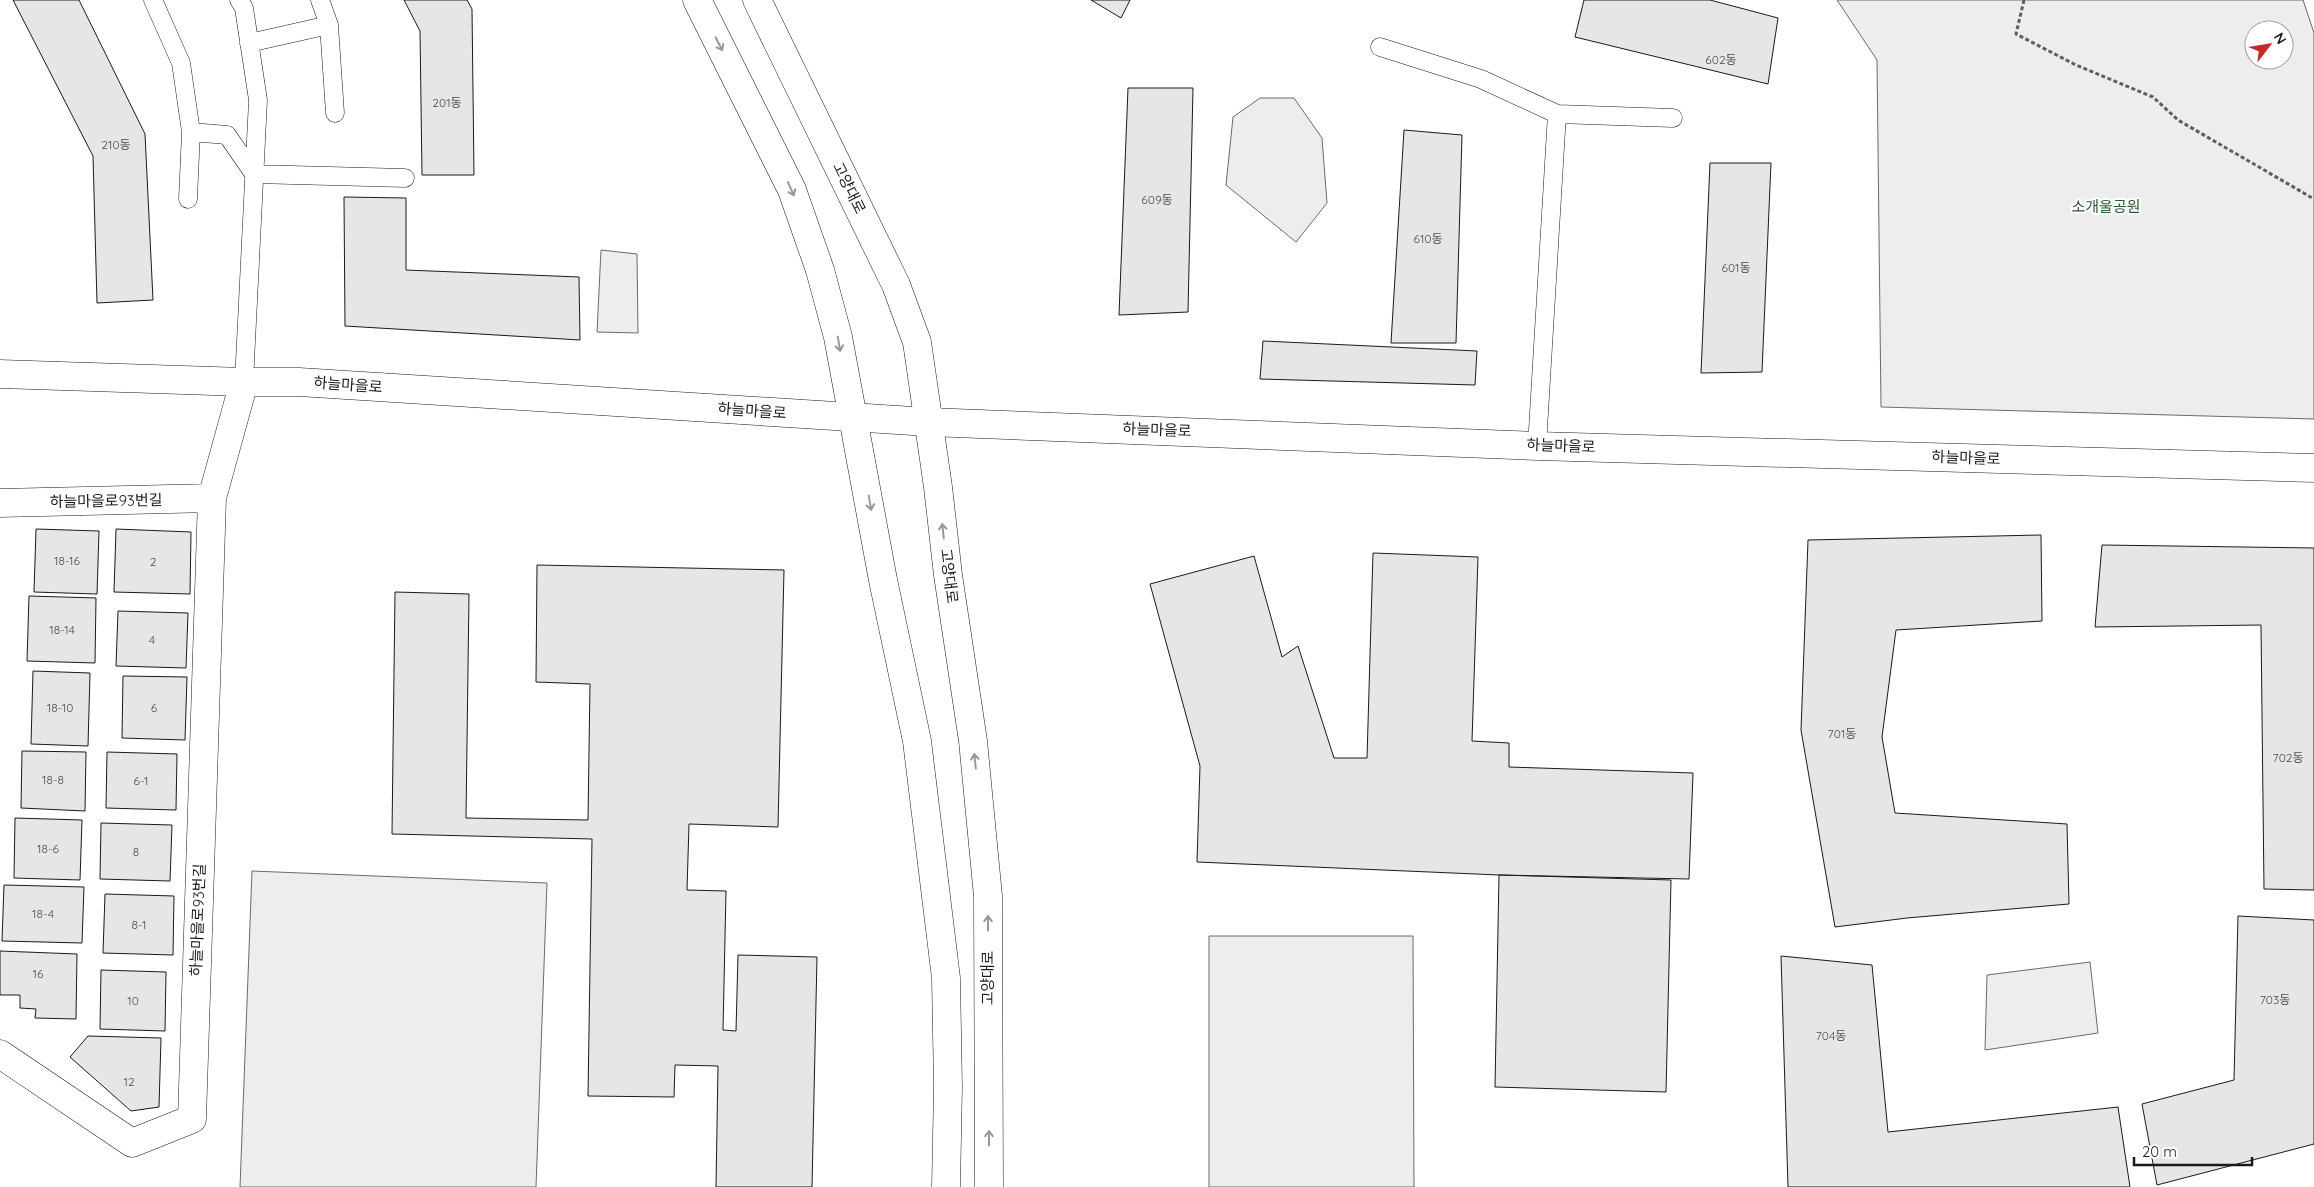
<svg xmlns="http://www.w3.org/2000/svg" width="2314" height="1187" viewBox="0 0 2314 1187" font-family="Quicksand,'Noto Sans KR',sans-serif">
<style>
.built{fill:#ededed;stroke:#6a6a6a;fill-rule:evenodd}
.building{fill:#e6e6e6;stroke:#1a1a1a}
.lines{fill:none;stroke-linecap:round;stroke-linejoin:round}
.service-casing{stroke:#1a1a1a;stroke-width:19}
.minor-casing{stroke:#1a1a1a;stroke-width:29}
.secondary-casing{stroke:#1a1a1a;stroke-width:29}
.primary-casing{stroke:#1a1a1a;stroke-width:29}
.path{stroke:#5f5f5f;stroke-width:3;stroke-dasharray:4 2.5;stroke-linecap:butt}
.service{stroke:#fff;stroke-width:18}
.minor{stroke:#fff;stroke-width:28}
.secondary{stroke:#fff;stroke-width:28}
.primary{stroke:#fff;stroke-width:28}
.oneway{stroke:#989898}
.labels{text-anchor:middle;stroke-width:4;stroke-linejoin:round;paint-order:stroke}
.number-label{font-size:12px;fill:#4d4d4d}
.street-label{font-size:15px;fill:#1a1a1a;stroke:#fff}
.park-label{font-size:15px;fill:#2b5a34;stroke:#fff}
</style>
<rect width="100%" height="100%" fill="#fff"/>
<path class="built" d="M1837 0H2303L2314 33V419L1881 407 1877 60ZM2254 30H2284V60H2254Z
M1260 98H1294L1322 138 1327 203 1296 242 1226 185 1233 117Z
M601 250 637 254 638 333 597 332Z
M252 871 547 883 536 1187H240Z
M1209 936H1413L1414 1187H1209Z
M2090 962 2098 1033 1985 1050 1987 975Z"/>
<path class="building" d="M13 0H79L145 134 153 300 97 303 93 156Z
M404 0H467L472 9 474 175H422L420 31Z
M1091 0H1130L1121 18Z
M1584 0H1710L1778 18 1768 84 1575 37Z
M1128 88H1193L1188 312 1119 315Z
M1404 130 1462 135 1456 343H1391Z
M1710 163H1771L1762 372 1701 373Z
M344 197 406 198V270L579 277 580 340 345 326Z
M1263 341 1477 351 1475 385 1260 379Z
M36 529 99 531 97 594 34 592Z
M116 529 191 532 190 594 114 592Z
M2041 535 2042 621 1896 630 1882 737 1895 813 2067 824 2069 904 1907 918 1835 927 1801 730 1808 540Z
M2102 545 2314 548V890L2264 889 2261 625 2095 627Z
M1373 553 1478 557 1472 741 1509 743V767L1693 773 1689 879 1499 875 1197 862 1200 766 1150 584 1254 556 1282 657 1298 646 1334 758H1367Z
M537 565 784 570 778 827 689 824 687 890 726 891 723 1030 736 1031 738 955 817 957 812 1187H716L718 1066 675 1065 674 1097 588 1096 592 839 392 834 395 592 469 594 466 818 588 820 590 684 536 682Z
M29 596 96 598 95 663 27 661Z
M118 611 188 613 186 668 116 666Z
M33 671 90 673 88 746 31 744Z
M123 676 187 677 185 740 122 738Z
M22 751 86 752 85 811 21 808Z
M107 752 177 754 176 810 106 808Z
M15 818 82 820 80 880 14 878Z
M101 823 172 825 170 881 100 879Z
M1499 875 1671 880 1666 1092 1495 1087Z
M4 885 84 887 82 943 2 941Z
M105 894 174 896 173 955 103 953Z
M2238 916 2314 920V1144L2157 1185 2142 1104 2234 1080Z
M0 951 77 954 76 1019 35 1018 36 1009 20 1008V995H0Z
M1781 956 1872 965 1888 1132 2118 1107 2130 1187H1788Z
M101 970 166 972 165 1031 100 1029Z
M88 1036 161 1038 159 1107 131 1111 70 1057Z"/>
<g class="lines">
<g class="service-casing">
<path id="service" d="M153 0 181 63 191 132 188 199
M239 0 244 8 258 100 244 382
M320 0 329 25 335 113
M249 43 329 25
M1380 47 1481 79 1557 114 1673 118
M191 132 227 135 254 174 405 178
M1537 446 1557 114"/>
</g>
<g class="minor-casing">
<path id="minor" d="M0 503 212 498
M0 1054 132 1143 192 1119 212 498 244 382"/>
</g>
<g class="secondary-casing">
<path id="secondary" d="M0 374 244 382H299L929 422 1537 446 2314 468"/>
</g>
<g class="primary-casing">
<path id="primary" d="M697 0 792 190 820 270 838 337 883 580 917 741 946 978 948 1087 946 1187
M757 0 896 285 917 342 938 487 948 575 973 741 988 896 989 1187"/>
</g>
<path class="path" d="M2024 0 2016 34 2076 65 2153 97 2178 120 2314 199"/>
<use href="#service" class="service"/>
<use href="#minor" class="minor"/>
<use href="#secondary" class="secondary"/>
<use href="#primary" class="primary"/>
</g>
<defs><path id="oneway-shaft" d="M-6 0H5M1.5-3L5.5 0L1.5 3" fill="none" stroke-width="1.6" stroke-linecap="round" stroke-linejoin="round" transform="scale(1.25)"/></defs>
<g class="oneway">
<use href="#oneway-shaft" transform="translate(719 44) rotate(63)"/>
<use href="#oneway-shaft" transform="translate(791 189) rotate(66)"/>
<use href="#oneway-shaft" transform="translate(839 344) rotate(80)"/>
<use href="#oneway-shaft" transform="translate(870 503) rotate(80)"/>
<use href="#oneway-shaft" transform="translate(943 531) rotate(-96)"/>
<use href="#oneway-shaft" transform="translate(975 761) rotate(-96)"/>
<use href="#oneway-shaft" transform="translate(988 923) rotate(-90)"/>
<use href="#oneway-shaft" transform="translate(989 1138) rotate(-90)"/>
</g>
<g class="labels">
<g class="number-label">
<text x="1721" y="64">602동</text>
<text x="447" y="107">201동</text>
<text x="116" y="149">210동</text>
<text x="1157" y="204">609동</text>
<text x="1428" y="243">610동</text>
<text x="1736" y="272">601동</text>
<text x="67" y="565">18-16</text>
<text x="153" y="566">2</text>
<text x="62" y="634">18-14</text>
<text x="152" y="644">4</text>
<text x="60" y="712">18-10</text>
<text x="154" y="712">6</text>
<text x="1842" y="738">701동</text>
<text x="2288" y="762">702동</text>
<text x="53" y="784">18-8</text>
<text x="141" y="785">6-1</text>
<text x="48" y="853">18-6</text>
<text x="136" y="856">8</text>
<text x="43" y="918">18-4</text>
<text x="139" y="929">8-1</text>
<text x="38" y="978">16</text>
<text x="2275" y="1004">703동</text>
<text x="133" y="1005">10</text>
<text x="1831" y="1040">704동</text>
<text x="129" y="1086">12</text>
</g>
<g class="street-label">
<text transform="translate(849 188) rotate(64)" y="5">고양대로</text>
<text transform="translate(348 385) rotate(4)" y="5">하늘마을로</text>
<text transform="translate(752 411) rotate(4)" y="5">하늘마을로</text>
<text transform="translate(1157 430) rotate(2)" y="5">하늘마을로</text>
<text transform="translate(1561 446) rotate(2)" y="5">하늘마을로</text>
<text transform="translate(1966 458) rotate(2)" y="5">하늘마을로</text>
<text transform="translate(106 501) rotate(-1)" y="5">하늘마을로93번길</text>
<text transform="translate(949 576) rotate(83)" y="5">고양대로</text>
<text transform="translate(198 920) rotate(-88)" y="5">하늘마을로93번길</text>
<text transform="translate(988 978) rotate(-90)" y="5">고양대로</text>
</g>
<g class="park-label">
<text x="2106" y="212">소개울공원</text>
</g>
</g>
<g transform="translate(2269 45) rotate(59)"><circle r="24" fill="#ffffff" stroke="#a3a3a3"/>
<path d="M0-4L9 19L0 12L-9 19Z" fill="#c62828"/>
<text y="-8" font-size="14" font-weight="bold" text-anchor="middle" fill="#1a1a1a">N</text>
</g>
<path d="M2134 1157v8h118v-8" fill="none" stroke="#1a1a1a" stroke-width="2.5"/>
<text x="2142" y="1157" font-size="15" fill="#1a1a1a" stroke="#ffffff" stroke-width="4" paint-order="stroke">20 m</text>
</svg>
